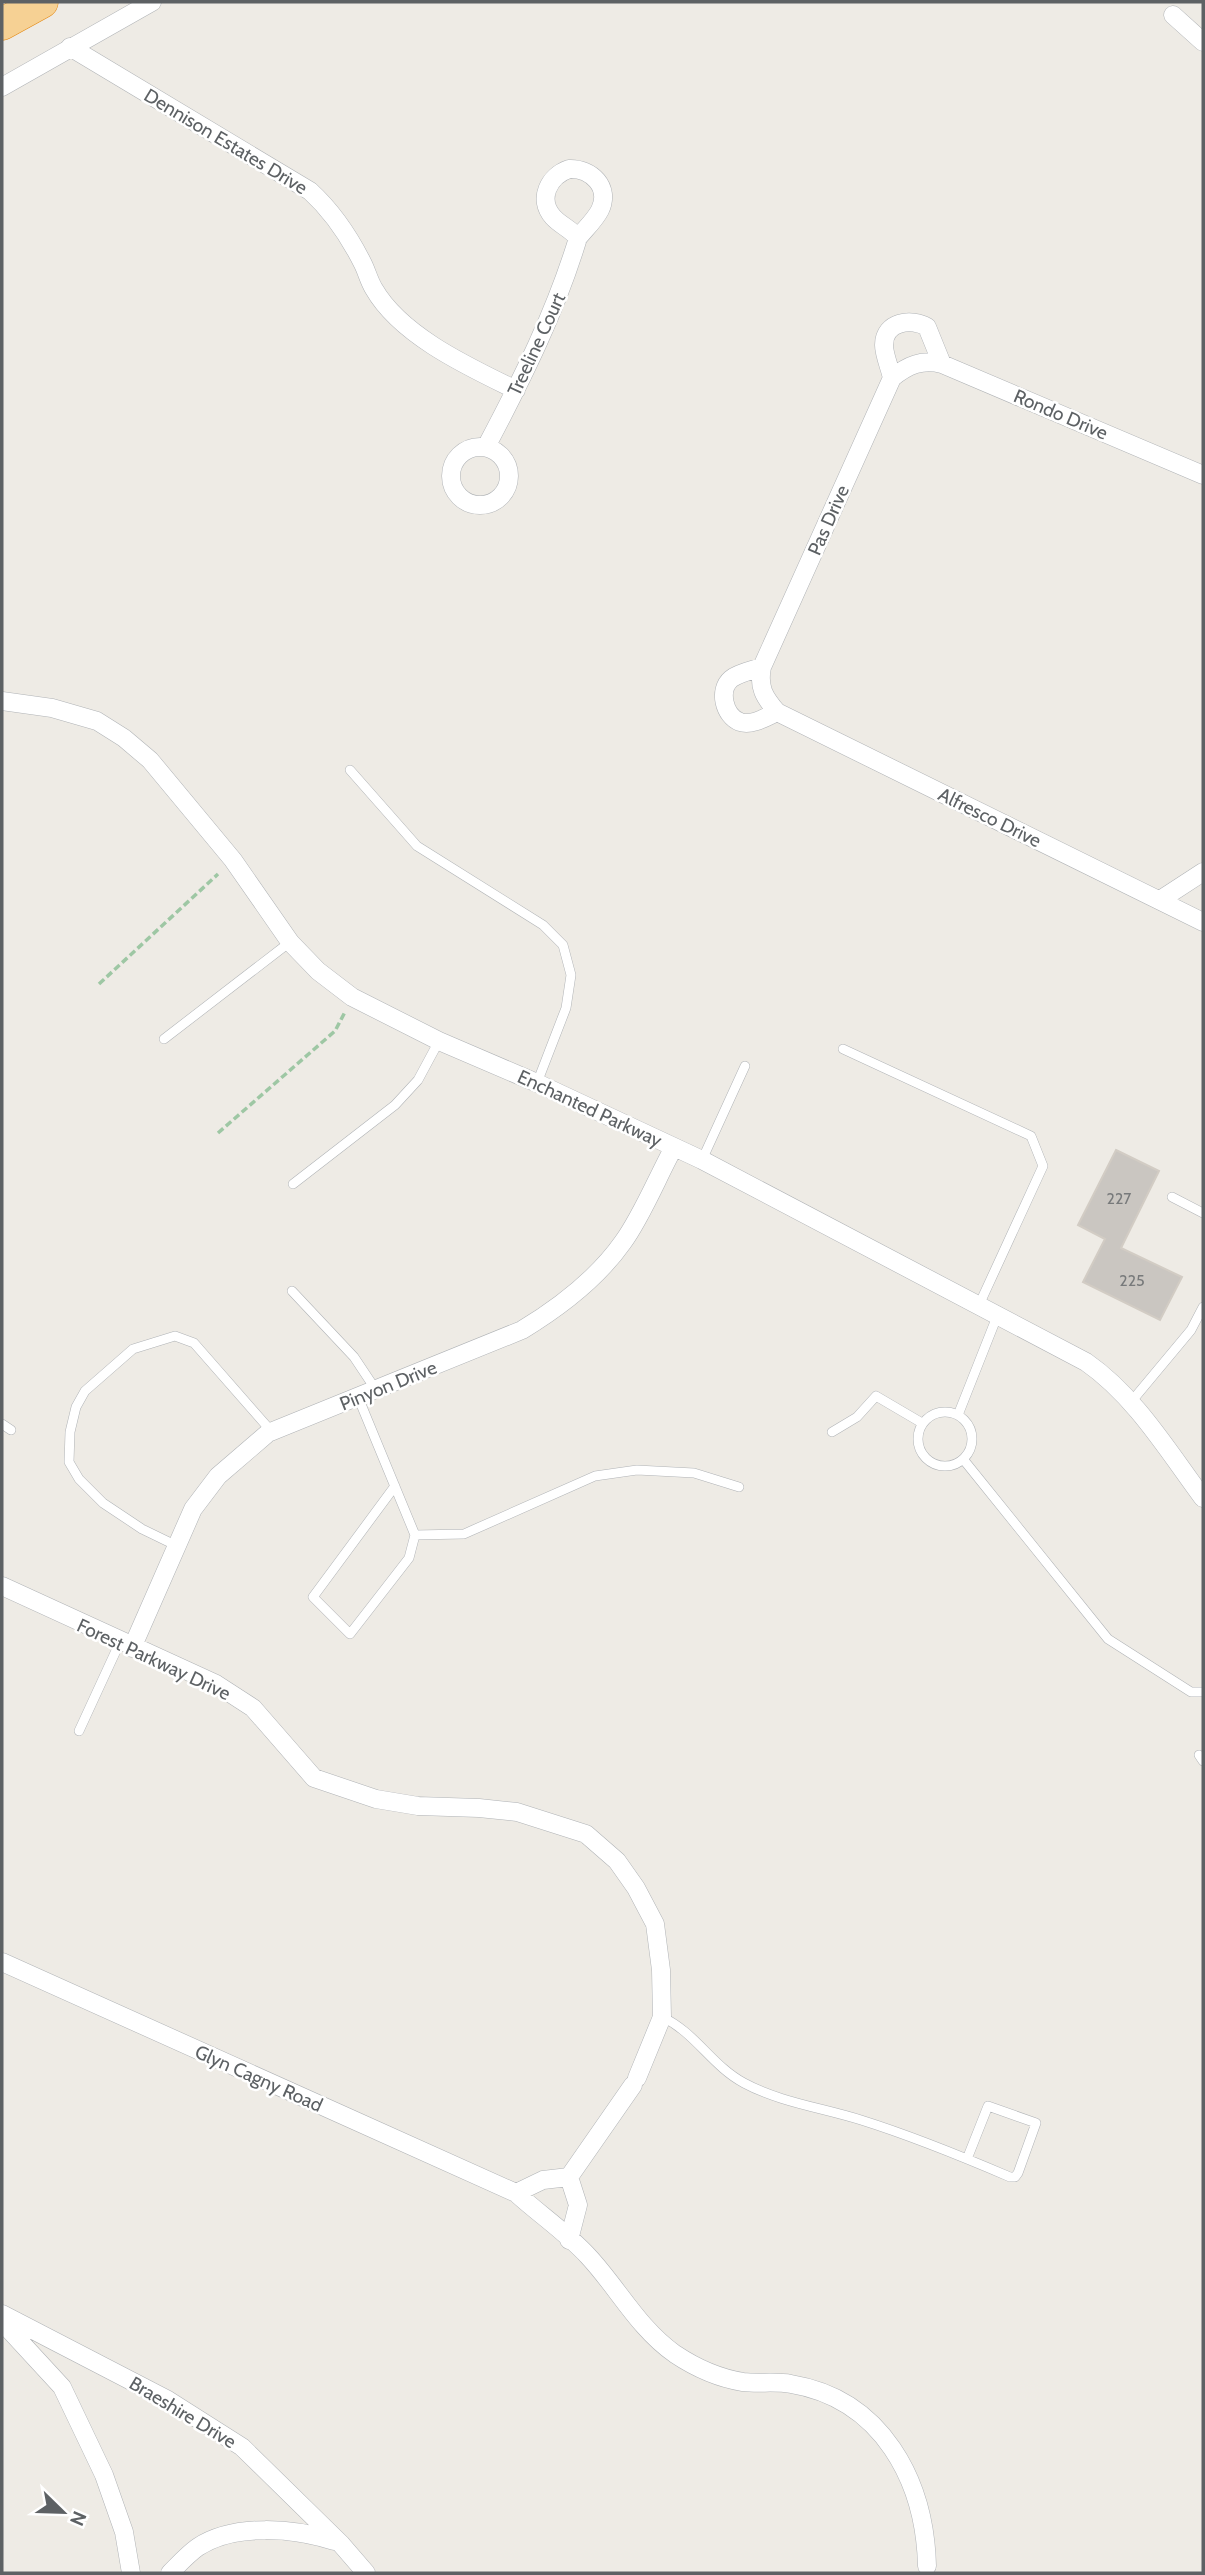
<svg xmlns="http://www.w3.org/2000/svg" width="1205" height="2575" viewBox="0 0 1205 2575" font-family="Cabin,sans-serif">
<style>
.building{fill:#cac6c1;stroke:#d2ccc4;stroke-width:2}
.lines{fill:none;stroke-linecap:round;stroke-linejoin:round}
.lane-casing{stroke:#b0b3b6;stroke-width:10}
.street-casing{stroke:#b0b3b6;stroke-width:19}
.highway-casing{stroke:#e38710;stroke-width:33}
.path{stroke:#9ec7a4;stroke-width:3.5;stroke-dasharray:7 3.5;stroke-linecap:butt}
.lane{stroke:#fff;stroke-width:9}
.street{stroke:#fff;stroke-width:18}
.highway{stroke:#f6d194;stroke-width:32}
.labels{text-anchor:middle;stroke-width:5;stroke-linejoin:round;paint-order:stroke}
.number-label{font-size:16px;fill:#787a7b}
.street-label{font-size:19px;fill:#5d6164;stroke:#fff}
</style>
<rect width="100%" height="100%" fill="#eeebe5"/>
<path class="building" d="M1116 1150 1159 1171 1121 1248 1182 1277 1160 1320 1083 1282 1105 1239 1078 1225Z"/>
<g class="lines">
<g class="lane-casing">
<path id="lane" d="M350 770 417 846 543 925 563 945 571 975 566 1008 537 1083
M164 1039 290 942
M843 1049 1031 1136 1043 1166 979 1305
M702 1160 745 1066
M293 1184 395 1105 418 1080 439 1041
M1172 1197 1203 1213
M292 1291 354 1357 376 1390
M358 1397 415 1535 409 1558 350 1634 313 1597 395 1486
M1131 1402 1191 1330 1203 1307
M918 1439a27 27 0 1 1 54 0a27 27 0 1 1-54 0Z
M958 1415 998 1314
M2 1424 11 1430
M832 1432 857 1417 876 1396 922 1423
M963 1459 1108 1639 1191 1692H1203
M415 1535 464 1534 595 1476 637 1470 694 1473 739 1487
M175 1545 142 1529 103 1503 79 1479 69 1462 70 1432 76 1407 85 1391 133 1349 175 1336 194 1343 272 1432
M79 1731 120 1642
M1199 1755 1203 1761
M662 2017C695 2032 712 2066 744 2083 779 2102 823 2108 861 2120 912 2136 961 2156 1010 2177H1015L1018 2173 1036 2123 988 2106 967 2159"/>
</g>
<g class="street-casing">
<path id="street" d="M1173 15 1203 42
M70 47 310 191C333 212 349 236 363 264 367 272 369 281 374 289 401 336 469 367 516 390
M2 87 152 2
M569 169C591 168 611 187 600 210 595 220 585 229 578 238 571 229 560 225 553 217 537 199 549 176 569 169Z
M892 378C890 368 884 355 884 345 884 321 912 318 927 327L942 364
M486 447C522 379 556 311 578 238
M451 476a29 29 0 1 1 58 0a29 29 0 1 1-58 0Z
M1203 475 942 364C922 359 908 365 892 378L762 667C758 687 764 697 777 712L1203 922
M762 667C753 670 738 673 731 679 718 690 724 716 740 722 752 726 766 717 777 712
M2 701 52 708 97 721 124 738 150 760 233 860 290 942 318 971 352 997 439 1041 537 1083 702 1160 1086 1362C1135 1396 1168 1451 1203 1498
M1160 900 1203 872
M2 1586 216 1684 253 1708 314 1778 376 1799 418 1806 479 1808 517 1812 586 1834 617 1861 636 1888 655 1924 661 1970 662 2017 637 2078
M132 1648 193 1509 218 1476 268 1433 522 1330C560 1307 597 1279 623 1242 642 1216 658 1176 674 1147
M2 1962 516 2193C539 2214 567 2233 588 2256 618 2288 638 2328 675 2354 696 2368 718 2378 743 2382 759 2384 775 2381 791 2384 882 2399 925 2481 927 2566
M569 2177 578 2205 569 2240
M516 2193 543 2180 569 2177 633 2085
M2 2314 168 2400 242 2447 341 2544 366 2573
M2 2322 62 2387 104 2475 124 2532 131 2573
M170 2573C179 2564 188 2554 198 2547 235 2523 294 2528 334 2541"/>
</g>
<g class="highway-casing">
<path id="highway" d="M2 24 42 2"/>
</g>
<path class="path" d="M99 984 218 874
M218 1133 335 1031 345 1012"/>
<use href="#lane" class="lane"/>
<use href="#street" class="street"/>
<use href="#highway" class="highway"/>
</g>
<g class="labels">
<g class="number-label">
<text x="1119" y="1204">227</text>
<text x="1132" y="1286">225</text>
</g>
<g class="street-label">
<text transform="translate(226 141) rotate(31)" y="7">Dennison Estates Drive</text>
<text transform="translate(536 344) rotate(-65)" y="7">Treeline Court</text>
<text transform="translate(1061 414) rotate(23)" y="7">Rondo Drive</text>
<text transform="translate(828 520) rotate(-66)" y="7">Pas Drive</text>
<text transform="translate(990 817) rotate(26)" y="7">Alfresco Drive</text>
<text transform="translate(590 1108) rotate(25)" y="7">Enchanted Parkway</text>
<text transform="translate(388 1385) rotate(-22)" y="7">Pinyon Drive</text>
<text transform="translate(154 1659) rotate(25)" y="7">Forest Parkway Drive</text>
<text transform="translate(259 2078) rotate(24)" y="7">Glyn Cagny Road</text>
<text transform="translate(183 2412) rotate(31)" y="7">Braeshire Drive</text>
</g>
</g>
<rect width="1205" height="2575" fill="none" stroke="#5d6164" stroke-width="7"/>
<g transform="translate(63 2512) rotate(113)" stroke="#ffffff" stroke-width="5" paint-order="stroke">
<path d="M0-5L12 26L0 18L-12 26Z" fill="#5d6164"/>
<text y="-10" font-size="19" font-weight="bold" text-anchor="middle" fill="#5d6164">N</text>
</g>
</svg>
